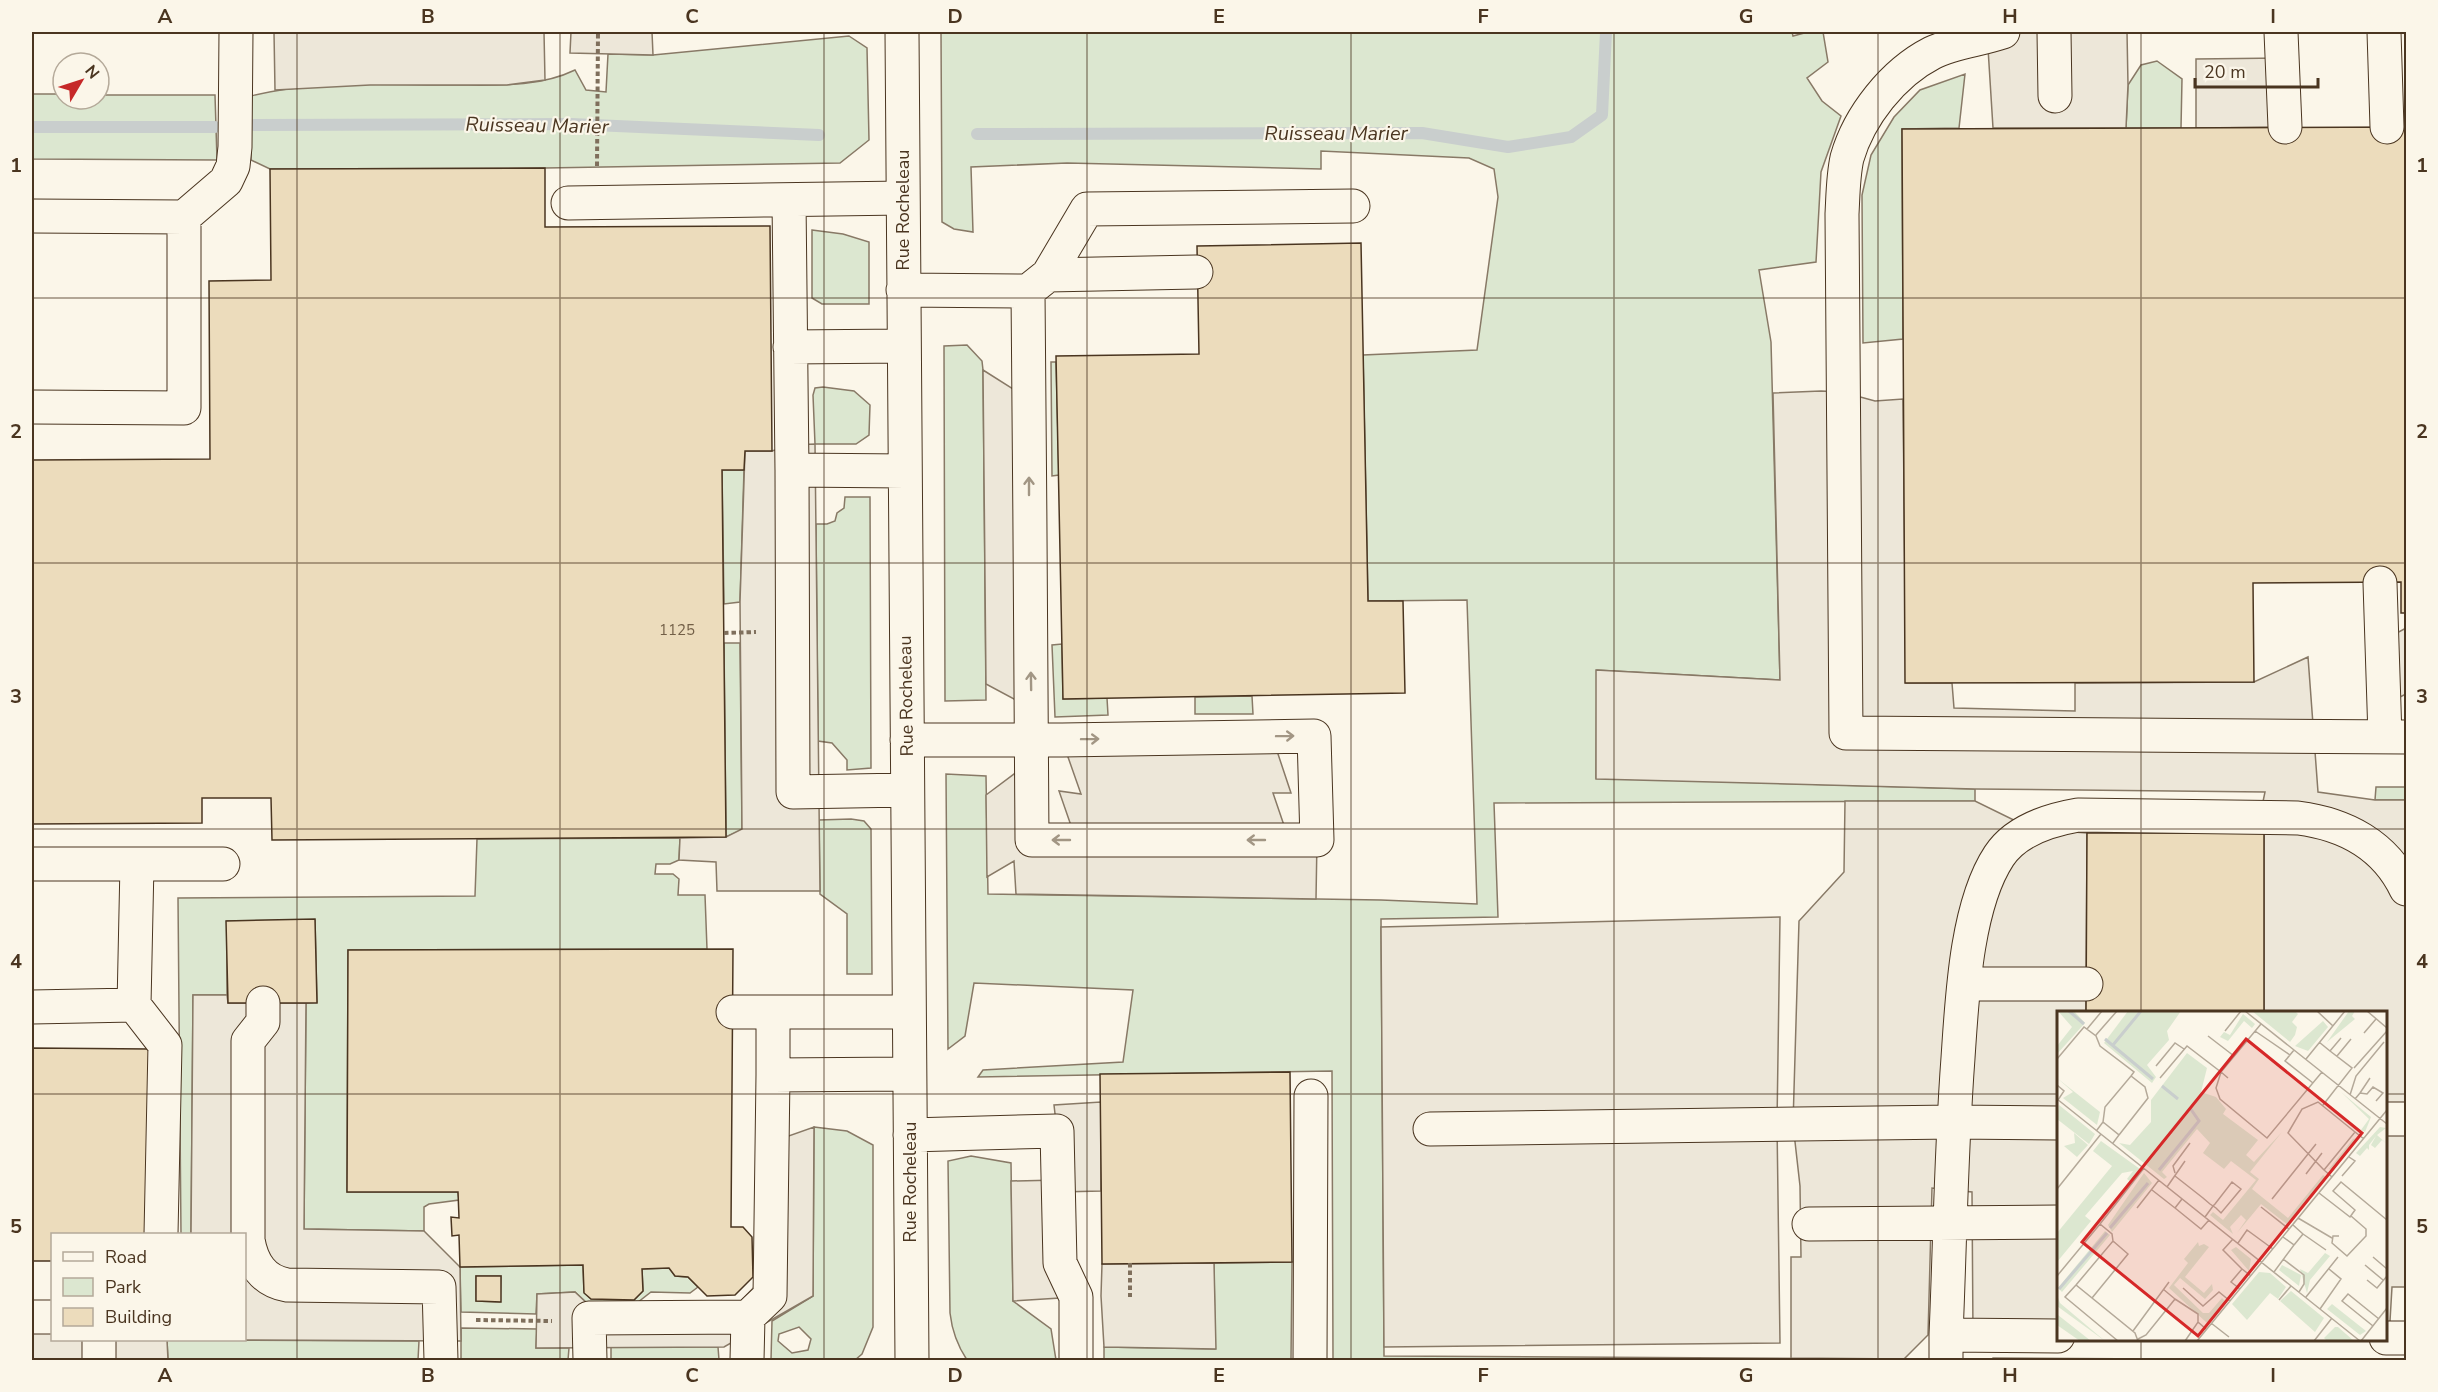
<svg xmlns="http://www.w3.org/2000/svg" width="2438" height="1392" viewBox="0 0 2438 1392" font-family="'Nunito Sans',sans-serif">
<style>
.green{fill:#dce7d0;stroke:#887966;stroke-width:1.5;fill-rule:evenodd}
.parking{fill:#ede7d9;stroke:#887966;stroke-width:1.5}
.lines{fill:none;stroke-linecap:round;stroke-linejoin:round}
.stream{stroke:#c9cecd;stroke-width:12}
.building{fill:#ecdcbc;stroke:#4a3520;stroke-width:1.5}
.minor-casing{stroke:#4a3520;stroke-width:35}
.path{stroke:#7f6f5c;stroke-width:4;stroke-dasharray:4.5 3;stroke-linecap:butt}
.minor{stroke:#fbf6e9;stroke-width:33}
.oneway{stroke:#a29684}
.grid{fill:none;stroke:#4a3520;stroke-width:1.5;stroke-opacity:0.55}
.labels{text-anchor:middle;stroke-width:4.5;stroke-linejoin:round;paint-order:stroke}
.number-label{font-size:15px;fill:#725f47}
.street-label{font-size:18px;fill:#4a3520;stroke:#fbf6e9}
.water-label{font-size:20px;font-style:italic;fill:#4a3520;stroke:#fbf6e9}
.inset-river{fill:none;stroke:#c9cecd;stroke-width:3}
.inset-road{fill:none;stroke:#b4a999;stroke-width:1.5}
.view{fill:#d62828;fill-opacity:0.15;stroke:#d62828;stroke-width:3}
.inset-edge{fill:none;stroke:#4a3520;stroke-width:3}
.neatline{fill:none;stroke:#4a3520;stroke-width:2}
.grid-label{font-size:20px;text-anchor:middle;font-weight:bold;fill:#4a3520}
</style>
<rect width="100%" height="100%" fill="#fbf6e9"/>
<path class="green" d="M941 32H1792L1793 36 1808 32H1823L1828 62 1807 78 1822 101 1841 116 1821 172 1816 262 1759 270 1771 342 1780 680 1597 670 1596 778 1975 789V801L1494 803 1498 917 1381 919 1384 1356 1904 1359 1905 1360H1333L1332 1071 978 1077 983 1070 1123 1062 1133 990 974 983 965 1036 948 1049 946 774 986 776 988 894 1381 900 1477 904 1467 600 1368 601 1363 355 1477 350 1498 197 1494 169 1469 158 1321 151V169L1067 163 971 167 973 232 954 229 942 222Z
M849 36 867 48 869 140 840 163 545 168 270 169 251 160V96C311 80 391 85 453 85 495 85 538 88 575 70L586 90 606 92 608 54 653 55Z
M2157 61 2182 79 2181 128H2126L2128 85 2141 65Z
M1965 74 1959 128 1902 129 1903 339 1863 343 1862 195 1871 155 1894 117 1920 90Z
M32 94H63V99H99V95H215L217 160 32 159Z
M812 230 843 234 869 242V304H822L812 298Z
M967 345 982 361 983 370 986 700 945 701 944 346Z
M1051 362H1056L1059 475 1052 476Z
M823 387 854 391 870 405 869 435 856 444H815L813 395 815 388Z
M722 470H744L740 602 724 604Z
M845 497H870L871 768 847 770V760L832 743 818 741 816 524H827L835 521 837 513 844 508Z
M724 643H740L742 830 726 837Z
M1062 644 1063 699 1107 698 1108 715 1055 717 1052 645Z
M1252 696 1253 714H1195V697Z
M2376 787H2406V800H2375Z
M851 819 864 821 871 829 872 974H847V914L820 894 819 820Z
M680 838 679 860 670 864H656L655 874H673L679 879 678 895H705L707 949 348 950 347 1192H458L459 1200 429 1204 424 1207V1231L304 1229 306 1003 317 1002 315 920 227 921V995H193L191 1234H181L178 898 475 896 477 839Z
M814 1127 847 1131 873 1145V1327L862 1354 855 1360H771L772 1321 813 1296ZM799 1327 811 1339 808 1350 792 1353 778 1341 779 1334Z
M971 1156 1011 1163 1013 1301 1051 1329 1056 1360H967C957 1345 952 1331 950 1313L948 1161Z
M1292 1262 1291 1360H1104V1347L1215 1349 1214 1263Z
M583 1265 584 1292 591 1299 634 1300 643 1291 642 1269 669 1268 675 1276 688 1277 698 1287 690 1293 651 1292 633 1306H590L575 1292 537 1294 536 1314 461 1312 460 1267ZM476 1276H501L500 1302 476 1301Z
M461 1328 537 1329 536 1348H569L568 1360H461Z
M167 1340 419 1341 418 1360H168Z
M611 1346 718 1347 719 1360H611Z
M1993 1358 2346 1360H2347H1991Z"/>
<path class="parking" d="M274 32H544L545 80 507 85H370L275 90Z
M571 32H652L653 55 570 53Z
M1987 32H2127L2128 85 2126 128H1993Z
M2282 58 2285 127 2196 128V59Z
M983 370 1029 399 1031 708 986 684Z
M1821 391 1842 392 1875 401 1903 399 1906 683H1952L1954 708 2075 711V683L2254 682 2308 657 2318 792 2375 800H2406V1287H2392L2389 1338H2386V1012H2264V833L2260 816 2265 792 1975 789 1596 779V670L1780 680 1773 393Z
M815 444 820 891H717L716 862 679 860 680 838 726 837 742 829 740 602 745 451H772L791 445Z
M2406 628V694L2384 705 2382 641Z
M1272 736 1291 793H1273L1289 840H1317L1316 899 1016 894 1014 861 987 877 986 795 1018 771 1032 840H1076L1059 791 1081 794 1062 740Z
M1845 801H1975L2032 829 2087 833 2086 1012H2058V1336L1973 1335 1972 1192 1932 1188 1928 1335 1904 1359 1791 1358V1257H1801L1800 1186 1793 1124 1799 921 1844 872Z
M1780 917 1777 1124 1780 1343 1384 1347 1381 927Z
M193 995H227L228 1003H306L304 1229 424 1231 460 1267 461 1341 228 1340H244V1234H191Z
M1101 1102V1191L1059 1192 1076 1297 1013 1301 1011 1181 1058 1180 1057 1131 1054 1105Z
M814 1127 813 1296 724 1347 536 1348 537 1294 575 1292 590 1306 737 1305 760 1281 780 1139Z
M1214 1263 1216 1349 1104 1347 1101 1296 1102 1264Z
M32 1317H52V1340H167L168 1360H32Z"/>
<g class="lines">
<path class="stream" d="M254 125 571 124 819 135
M32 127H215
M977 134 1422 133 1508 147 1571 137 1602 115 1606 32"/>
</g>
<path class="building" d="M2406 127V613H2401V582L2253 583 2254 682 1905 683 1902 129Z
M545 168V227L770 226 772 451H745L744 470H722L726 837 272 840 271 798H202V823L32 824V460L210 459 209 281 271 280 270 169Z
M1361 243 1368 601H1403L1405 693 1063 699 1056 356 1199 354 1197 246Z
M2087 833H2264V1012H2086Z
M315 919 317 1003H228L226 921Z
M733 949 731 1227H743L752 1237 753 1277 735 1295 707 1296 688 1277 675 1276 669 1268 642 1269 643 1291 634 1300 591 1299 584 1293 583 1265 460 1267 459 1235 452 1236 451 1217 459 1218 458 1192H347L348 950Z
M32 1048 149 1049V1234H52V1261H32Z
M1290 1072 1292 1262 1102 1264 1100 1074Z
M476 1276H501V1302L476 1301Z"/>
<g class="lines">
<g class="minor-casing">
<path id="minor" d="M902 32 912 1360
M2003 32C1980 40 1954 42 1932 53 1893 73 1859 116 1847 158 1843 176 1843 196 1842 214L1846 733 2406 737
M2054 32 2055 96
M2281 32 2285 127
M2384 32 2387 127
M789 200 792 470
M568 203 903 198
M32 216 184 217V408L32 407
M184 217 226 181 233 166 235 147 236 32
M1048 275 1087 209 1353 206
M903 290 1028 291 1048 275 1196 272
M790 347 904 346
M905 471 792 470 793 792 907 790
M2380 583 2385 737
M907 740H1062L1314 736 1317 840H1032C1032 657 1029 474 1028 291
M32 864H223
M1964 984H2086
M263 1003V1022L248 1041V1240C252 1263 263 1281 287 1285L439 1287 441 1360
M134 1005 165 1045 161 1234
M32 1007 134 1005 137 864
M733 1012H909
M773 1012V1075
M2386 1119H2406
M1430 1129 1953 1122 2058 1123
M910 1135 1057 1131 1060 1263 1076 1297V1360
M1809 1224 2058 1222
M32 1317H52
M748 1317 770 1296 773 1075 909 1074
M1946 1335C1950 1243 1951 1151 1958 1058 1962 999 1966 906 1999 856 2016 830 2049 820 2078 815L2298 818C2345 824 2385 845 2406 889
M2386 1338H2406
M99 1360V1340
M590 1360 589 1318 748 1317 747 1360
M1310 1360 1311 1096
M1946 1360V1335L2058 1336"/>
</g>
<path class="path" d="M597 166 598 32
M724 633 756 632
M1130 1263V1297
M476 1320 552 1321"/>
<use href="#minor" class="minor"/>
</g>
<defs><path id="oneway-shaft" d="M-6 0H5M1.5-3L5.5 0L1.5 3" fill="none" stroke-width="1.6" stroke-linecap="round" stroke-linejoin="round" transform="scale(1.5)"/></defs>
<g class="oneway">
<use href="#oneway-shaft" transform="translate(1029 486) rotate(-90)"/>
<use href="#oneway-shaft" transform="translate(1031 681) rotate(-91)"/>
<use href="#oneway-shaft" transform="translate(1285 736) rotate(-1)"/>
<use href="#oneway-shaft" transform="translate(1090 739) rotate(-1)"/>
<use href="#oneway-shaft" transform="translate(1061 840) rotate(-180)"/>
<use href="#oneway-shaft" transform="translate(1256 840) rotate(-180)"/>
</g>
<path class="grid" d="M297 32V1360M560 32V1360M824 32V1360M1087 32V1360M1351 32V1360M1614 32V1360M1878 32V1360M2141 32V1012M32 298H2406M32 563H2406M32 829H2406M32 1094H2058M2386 1094H2406M2141 1340V1360"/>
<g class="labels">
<g class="number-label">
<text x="677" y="635">1125</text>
</g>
<g class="street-label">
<text transform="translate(903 210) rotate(-90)" y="6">Rue Rocheleau</text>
<text transform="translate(906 696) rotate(-91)" y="6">Rue Rocheleau</text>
<text transform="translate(910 1182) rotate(-90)" y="6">Rue Rocheleau</text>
</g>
<g class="water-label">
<text transform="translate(537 125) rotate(1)" y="7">Ruisseau Marier</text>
<text x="1336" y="140">Ruisseau Marier</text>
</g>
</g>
<g transform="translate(2057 1011)">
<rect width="330" height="330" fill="#fbf6e9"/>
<path d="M1 0H17L28 12 0 43V35L15 16ZM71 0H124L110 20 112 29 90 54 99 66 95 72 47 32ZM195 0H238L241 3 235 11 240 16 238 24 233 31ZM292 0H298L295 5 298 8 270 31ZM186 3 198 13 195 17 187 10 171 30 163 26 167 21 173 24ZM266 10 271 16 251 40 238 35ZM130 42 150 57 144 81 159 86 169 98 166 103 201 129 189 144 197 151 225 121 193 161 202 168 195 178 231 207 266 164 269 166 231 214 204 193 180 222 189 209 184 204 173 216 176 223 153 204 156 201 166 209 199 169 174 150 167 158 146 142 153 132 140 118 105 161 110 166 107 168 62 132 73 134 94 111V89ZM0 67 43 101 40 114 6 87 16 81ZM284 81 314 106 308 121 304 119 312 108ZM2 94 38 123 32 133 0 108ZM323 116 329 117 320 124 330 133 325 129 318 137 314 134 319 125 312 134V139L310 137 303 145 299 142ZM17 122 31 134 20 146 7 135 18 132ZM300 127 276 160 272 158 296 128ZM44 130 83 158 74 171 70 168 76 160 65 162 28 205 34 210 0 251V222L55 155 36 140ZM87 162 95 172 55 221 51 214ZM48 220 53 224 5 281 1 277ZM141 231 142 235 147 233 152 236 128 266 147 282 155 273 156 279 148 288 123 267 117 274 146 302H152L165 287 168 290 150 312 112 277 131 252 127 248ZM179 236 194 248 192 260 174 239ZM268 242 273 245 253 269 250 282 243 258 251 262ZM225 254 244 264 242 275 222 259ZM202 261 213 262 229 276 221 288 213 282 190 309 175 293ZM234 280 267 307 258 321 223 290ZM0 284 3 292 48 330 0 295ZM275 293 309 320 303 324 270 298ZM0 305 1 304 34 330H23L0 314ZM278 316H281L297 330H270L267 327Z" fill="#dce7d0"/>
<path class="inset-river" d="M12 0 27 13M48 28 96 68M56 34 84 0M105 75 121 88M102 159 142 110 133 97M53 217 91 172M2 278 50 222"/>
<path class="inset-road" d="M188 0 330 113M260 0 276 15M310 0 330 17M30 18 45 0M168 20 184 0M198 20 233 44M307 22 319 8M39 24 60 0M151 25 177 45M262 31 273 40 284 27M237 39 228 50 256 72M280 45 294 28M0 48 27 16 39 25 43 35 77 61 74 65M249 48 288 0M99 55 118 32 127 38M297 57 330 20M103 67 130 35 164 61 204 13M171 67 164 61 159 77 163 88 210 127 265 61M0 74 7 80 1 89M303 82 313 67M293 84 299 65 327 31M0 88 303 330M298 88 303 82 310 83 316 76 326 82 319 90M266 94 295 57 273 40M46 111 62 124 56 132M40 119 46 111 48 96 74 65 88 76 91 87 62 124M267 159 231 122 245 98 261 91 298 121M118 162 116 155 133 132M249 163 265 142M118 165 146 187 153 193 159 197 164 202 184 178 175 171 158 193 156 195 148 206M285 165 298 150 292 146M275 166 267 159 298 121 307 128M110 176 128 150M0 178 44 123M95 179 118 197M262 182 293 206 298 199 276 180 284 171 330 209M125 188 118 197 144 218 152 209M215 188 259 133M204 196 232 218M80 197 102 169M241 207 275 227M43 213 87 157M236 214 246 223 237 234M246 223 269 239M282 225H276L275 232 290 245 309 225V218L294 205M176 228 166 239 185 258M181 232 190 219 216 238M316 246 330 258M226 248 247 264V273L242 281M308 254 326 269M217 261 237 234 226 226M0 265 43 213 55 223 56 230M310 269 320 277 330 265M19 274 56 230 71 243 35 287M126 277 146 295 162 281 173 290M183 278 174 271 185 258 194 265M249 286 281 246M118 288 141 303V311M222 289 234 275M263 298 284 268 272 258M154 312 172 326M316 315 285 290 291 283 322 308M76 320 112 271M81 328 89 324 118 288 106 278M61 330 8 286 19 274 78 322 81 330M128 330 141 311 149 318M140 330 330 99M257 330 275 307M304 330 330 297"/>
<path class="view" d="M189 28 305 122 141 325 25 231Z"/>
<rect width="330" height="330" class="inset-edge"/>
</g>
<rect width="2438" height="1392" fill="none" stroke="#fbf6e9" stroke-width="66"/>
<rect x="51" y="1233" width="195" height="108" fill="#fbf6e9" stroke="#b4a999" stroke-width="1.5"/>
<rect x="63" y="1252" width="30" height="9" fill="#fbf6e9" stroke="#b4a999" stroke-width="1.5"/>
<text x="105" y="1263" font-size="18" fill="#4a3520">Road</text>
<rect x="63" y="1278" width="30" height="18" fill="#dce7d0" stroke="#b4a999" stroke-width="1.5"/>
<text x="105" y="1293" font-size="18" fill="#4a3520">Park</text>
<rect x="63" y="1308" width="30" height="18" fill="#ecdcbc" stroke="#b4a999" stroke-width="1.5"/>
<text x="105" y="1323" font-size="18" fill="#4a3520">Building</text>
<g transform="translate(81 81) rotate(51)"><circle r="28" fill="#fbf6e9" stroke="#b4a999" stroke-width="1.5"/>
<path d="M0-4.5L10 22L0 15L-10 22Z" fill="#c62828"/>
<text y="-9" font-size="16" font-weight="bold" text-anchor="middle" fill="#4a3520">N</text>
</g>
<path d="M2195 78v9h123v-9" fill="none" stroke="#4a3520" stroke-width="3"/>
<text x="2204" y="78" font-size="18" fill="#4a3520" stroke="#fbf6e9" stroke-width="4.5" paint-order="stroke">20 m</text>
<rect x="33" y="33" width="2372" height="1326" class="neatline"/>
<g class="grid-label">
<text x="165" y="23">A</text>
<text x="428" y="23">B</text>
<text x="692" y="23">C</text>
<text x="955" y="23">D</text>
<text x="1219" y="23">E</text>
<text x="1483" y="23">F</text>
<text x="1746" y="23">G</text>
<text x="2010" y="23">H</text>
<text x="2273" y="23">I</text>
<text x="16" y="172">1</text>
<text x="2422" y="172">1</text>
<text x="16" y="438">2</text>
<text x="2422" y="438">2</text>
<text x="16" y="703">3</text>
<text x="2422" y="703">3</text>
<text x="16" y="968">4</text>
<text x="2422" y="968">4</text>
<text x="16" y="1233">5</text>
<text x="2422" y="1233">5</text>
<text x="165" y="1382">A</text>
<text x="428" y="1382">B</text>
<text x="692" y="1382">C</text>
<text x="955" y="1382">D</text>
<text x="1219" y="1382">E</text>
<text x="1483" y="1382">F</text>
<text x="1746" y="1382">G</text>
<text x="2010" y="1382">H</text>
<text x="2273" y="1382">I</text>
</g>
</svg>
